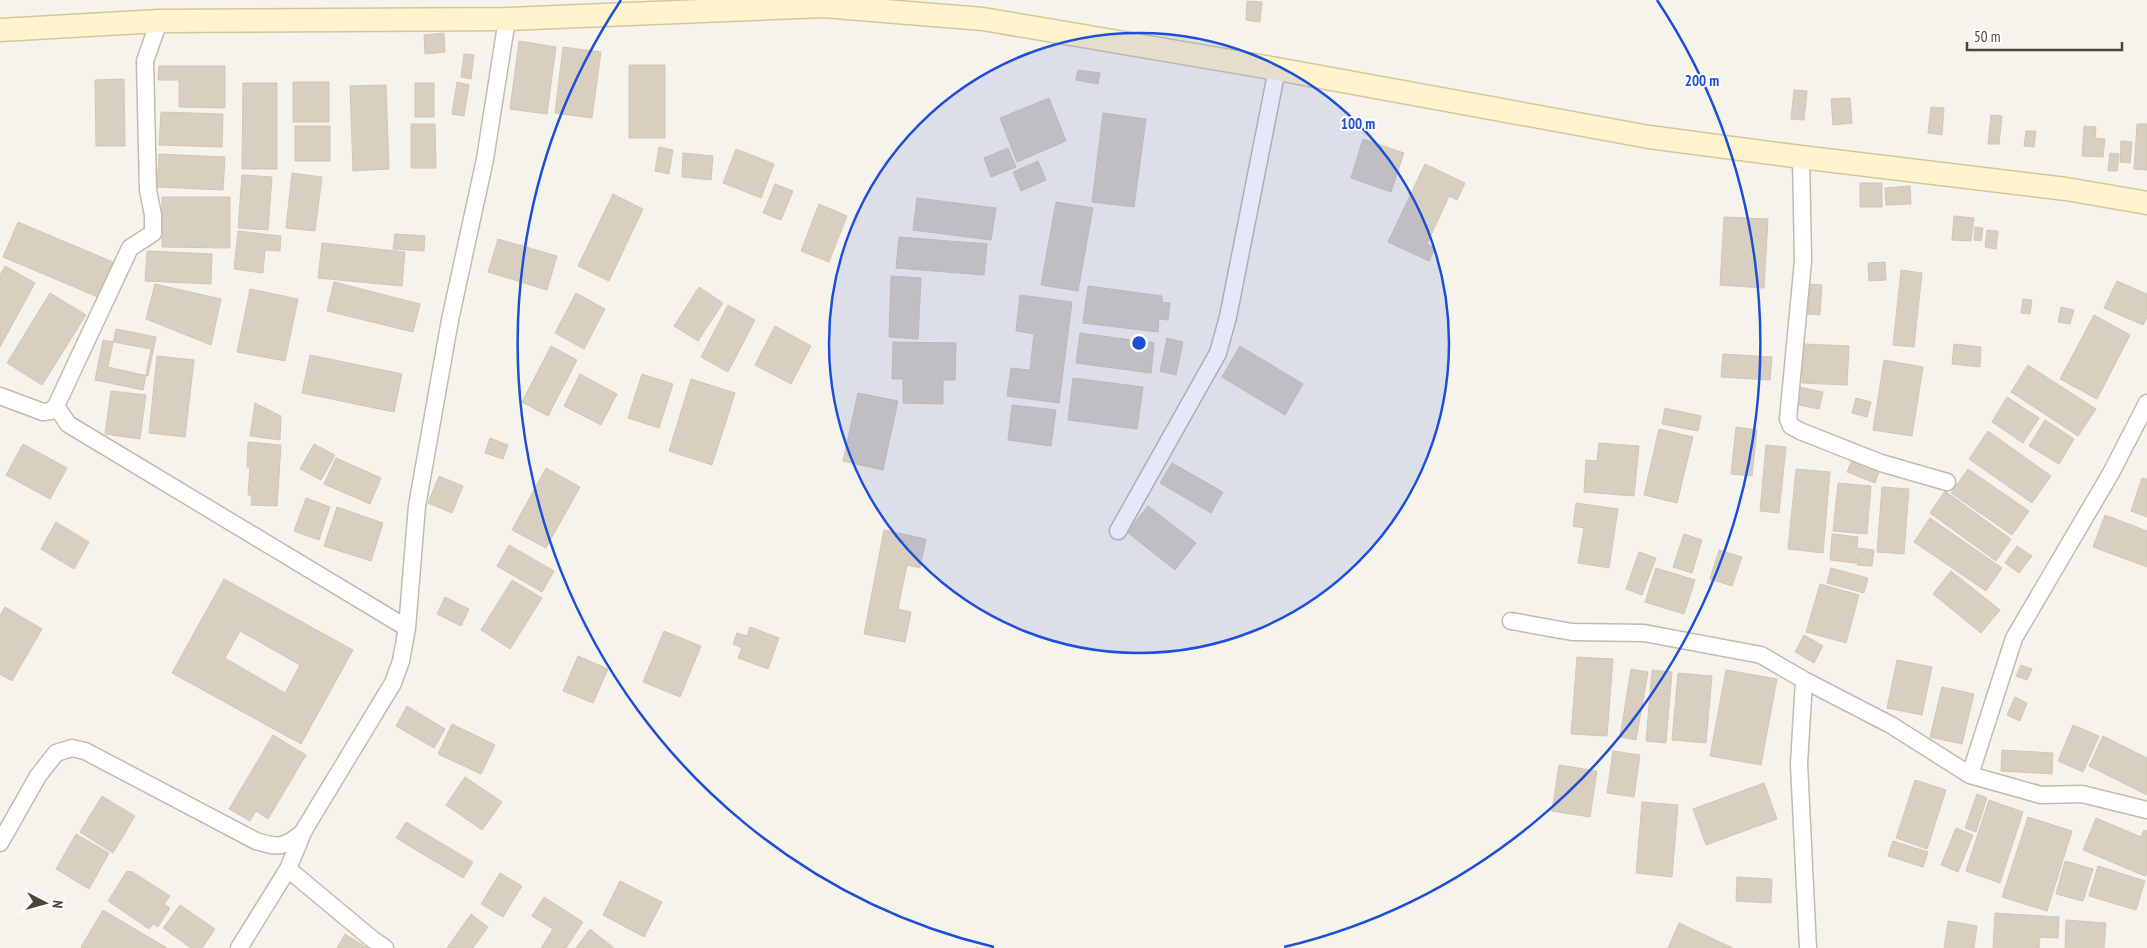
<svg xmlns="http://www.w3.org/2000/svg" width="2147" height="948" viewBox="0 0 2147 948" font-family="'PT Sans Narrow',sans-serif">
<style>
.building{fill:#d8cfc1;stroke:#d3c7b4;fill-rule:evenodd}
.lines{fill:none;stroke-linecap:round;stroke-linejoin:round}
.street-casing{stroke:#c2bbae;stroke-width:19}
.secondary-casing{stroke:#d6c79b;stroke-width:25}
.street{stroke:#fff;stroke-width:16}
.secondary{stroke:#fff3cd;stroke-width:22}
.ring{fill:none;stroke:#1d4ed8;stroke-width:2.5}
.centre{fill:#1d4ed8;stroke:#fff;stroke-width:2.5}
.ring-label{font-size:15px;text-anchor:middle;font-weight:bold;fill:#1d4ed8;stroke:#fff;stroke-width:4;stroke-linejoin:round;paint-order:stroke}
</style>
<rect width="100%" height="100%" fill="#f6f3ec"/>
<path class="building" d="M1247 1 1262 2 1260 22 1246 20Z
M444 33 445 52 425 54 424 35Z
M519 41 556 47 547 114 510 109Z
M563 47 601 52 592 118 555 113Z
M464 54 474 55 471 79 461 77Z
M629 65H665V138H629Z
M159 66H225V108L179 107V80H158Z
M1078 70 1100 73 1098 84 1076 80Z
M124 79 125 146H96L95 80Z
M293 82H329V122H293Z
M457 82 469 85 464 116 452 114Z
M243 83H277V169H242Z
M415 83H434V117H415Z
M386 85 389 169 353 171 350 86Z
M1794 90 1807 91 1804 120 1791 119Z
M1049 98 1066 141 1017 162 1000 118Z
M1850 98 1852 123 1833 125 1831 99Z
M1931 107 1944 108 1942 135 1928 133Z
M161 112 223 114 222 147 159 145Z
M1103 113 1146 119 1134 207 1092 202Z
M1991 115 2002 116 1999 144H1988Z
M411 124H435L436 168H411Z
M2137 124H2147V170L2134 169Z
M295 126H330V161H295Z
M2084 126 2096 127 2095 138 2105 139 2103 157 2082 156Z
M2026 131H2036L2034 147 2024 146Z
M1363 139 1404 153 1391 192 1351 178Z
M2121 141 2132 142 2130 163 2120 162Z
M659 147 673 150 669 174 655 171Z
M1008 148 1016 167 991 177 984 158Z
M736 149 774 164 761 198 723 183Z
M683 153 713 156 711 180 682 177Z
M2110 153 2119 154 2117 171H2108Z
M159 154 225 157 223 190 157 187Z
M1038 161 1046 180 1021 191 1013 172Z
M1425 164 1465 183 1457 200 1449 196 1427 244 1435 248 1429 261 1388 242Z
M292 173 322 177 315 231 286 228Z
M242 175 272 177 268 230 238 228Z
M1860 183H1882V207H1860Z
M775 184 793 191 781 220 763 213Z
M1910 186 1911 204 1886 205 1885 188Z
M613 194 643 209 609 281 578 266Z
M162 197H230V248L162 247Z
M917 198 996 208 991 240 913 230Z
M1056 202 1093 208 1078 291 1041 285Z
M819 204 847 216 829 262 801 251Z
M1954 216 1974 218 1971 241 1952 240Z
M1724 217 1768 219 1764 288 1720 285Z
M18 222 113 262 98 297 3 257Z
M1975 227 1983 228 1981 241 1974 240Z
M1987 230 1998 231 1996 249 1985 247Z
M238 231 281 236 280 251 265 250 263 273 234 269Z
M395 234 425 236 424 251 393 249Z
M899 237 987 244 984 275 896 268Z
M498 239 557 256 547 290 488 272Z
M322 243 405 252 402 286 318 278Z
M147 251 212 254 211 284 145 281Z
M1885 262 1886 280 1869 281 1868 263Z
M5 266 35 283 0 347V275Z
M1901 270 1922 273 1914 347 1893 345Z
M891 276 921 278 918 339 889 337Z
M2117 281 2147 294V317L2143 325 2104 308Z
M334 282 420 304 413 332 327 311Z
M155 284 221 299 211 345 146 319Z
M1810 284 1822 285 1820 315 1808 314Z
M1088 286 1162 296V302L1170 303 1168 320 1159 319 1158 332 1083 323Z
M699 287 723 303 698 341 674 326Z
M250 289 298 299 285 361 237 352Z
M50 293 86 315 42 385 7 363Z
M576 293 605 309 584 349 555 333Z
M1020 295 1072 302 1059 403 1007 396 1011 368 1030 370 1034 334 1016 331Z
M2023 299 2032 300 2030 314 2021 313Z
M728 305 755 320 728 372 701 357Z
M2061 307 2074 310 2070 324 2058 322Z
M2094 315 2130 335 2097 399 2060 379Z
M775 326 811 346 791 384 755 365Z
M116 329 156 337 148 376 108 367Z
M1080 333 1154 343 1151 373 1076 363Z
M1167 338 1183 342 1176 375 1160 371Z
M103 340 151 349 143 390 95 380Z
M893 342 956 343 955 380H943V404L903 403V379H892Z
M1804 344 1849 346 1847 385 1802 383Z
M1954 344 1981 347 1980 367 1952 364Z
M551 346 577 360 548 416 522 402Z
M1240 346 1303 384 1285 415 1222 377Z
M1723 354 1772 357 1770 380 1721 377Z
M310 355 402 374 394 412 302 393Z
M157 356 194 360 185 437 149 433Z
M1884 360 1923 367 1912 436 1873 430Z
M2028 365 2096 409 2078 436 2011 392Z
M580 374 617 394 601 425 564 406Z
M642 374 673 384 659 428 628 418Z
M1073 378 1143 387 1137 429 1068 420Z
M691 379 735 393 712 465 669 451Z
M1799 387 1823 392 1819 409 1799 405 1800 399 1797 398Z
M111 391 146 395 140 439 105 434Z
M858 393 898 401 883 470 843 461Z
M2007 397 2039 418 2023 443 1992 422Z
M1856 398 1871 402 1867 417 1852 413Z
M255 403 281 416 280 440 250 436Z
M1012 405 1056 410 1051 446 1008 440Z
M1665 408 1701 416 1698 431 1662 424Z
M2045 420 2074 439 2059 464 2029 446Z
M1736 427 1757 430 1752 476 1731 474Z
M1659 429 1693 437 1677 503 1644 495Z
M1988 431 2051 476 2032 503 1969 459Z
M490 438 508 445 503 459 485 453Z
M248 442 281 445 277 506 251 505 252 495H248L250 467H247Z
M1599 443 1639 446 1634 496 1584 492 1586 460 1597 461Z
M23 444 67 468 50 499 6 475Z
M314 444 335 455 321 480 300 469Z
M1766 445 1786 447 1779 513 1760 511Z
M336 458 381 478 370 504 324 484Z
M1853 458 1880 469 1875 483 1847 472Z
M1172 463 1223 492 1211 513 1160 483Z
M546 468 580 487 546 548 512 530Z
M1796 469 1830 472 1823 553 1788 549Z
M1968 469 2029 511 2012 535 1951 493Z
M439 476 463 486 452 513 428 503Z
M2142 478 2147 479V517L2131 511Z
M1838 483 1871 486 1867 534 1833 531Z
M1882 487 1909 489 1904 554 1877 552Z
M1945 491 2011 539 1996 561 1930 513Z
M306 498 330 507 319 540 294 531Z
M1576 503 1618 509 1609 568 1578 563 1584 528 1573 526Z
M1148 506 1196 543 1175 570 1127 532Z
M337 507 383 523 371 561 324 546Z
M2105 515 2147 531V567L2093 547Z
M1930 518 2002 568 1986 591 1914 542Z
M56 522 89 542 74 569 41 549Z
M884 530 926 539 920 568 907 565 898 609 911 612 905 642 864 634Z
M1684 534 1702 540 1692 573 1673 567Z
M1832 534 1858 537 1856 563 1830 560Z
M509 545 554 571 542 592 497 566Z
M2017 546 2032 556 2019 573 2005 563Z
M1859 548 1874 550 1872 566 1857 565Z
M1719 550 1742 557 1732 586 1710 579Z
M1639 552 1656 558 1642 595 1626 589Z
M1656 568 1695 580 1684 614 1645 602Z
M1831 568 1868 578 1864 593 1827 583Z
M1951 571 2000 610 1981 633 1933 594Z
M224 579 353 650 301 744 172 673ZM240 631 300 665 285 693 225 658Z
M512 580 542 598 510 649 481 630Z
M1820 584 1859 595 1846 643 1806 632Z
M445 597 469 609 461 626 437 614Z
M5 607 42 629 12 681 0 674V616Z
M750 627 779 638 768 669 738 658 742 648 733 644 737 633 747 636Z
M664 631 701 646 680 697 643 682Z
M1804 635 1823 646 1814 663 1795 652Z
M578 656 608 669 593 703 563 691Z
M1577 657 1613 659 1607 736 1571 734Z
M1897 660 1932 667 1922 715 1887 708Z
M2021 665 2032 669 2027 680 2016 676Z
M1631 669 1648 672 1636 740 1620 737Z
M1652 670 1672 672 1666 743 1646 741Z
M1726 670 1777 679 1761 765 1710 756Z
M1678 673 1712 676 1706 743 1672 740Z
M1942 687 1974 694 1962 744 1930 737Z
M2015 697 2027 703 2020 721 2007 715Z
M407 706 445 729 434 748 396 726Z
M452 724 495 745 481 774 438 754Z
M2073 725 2099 736 2083 772 2058 761Z
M273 735 306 755 268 819 256 811 250 821 229 809Z
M2103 736 2147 758V795L2089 766Z
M2002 750 2053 753 2052 774 2001 771Z
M1613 751 1640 755 1634 797 1607 793Z
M1559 765 1597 771 1590 817 1552 811Z
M465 777 502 802 482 830 446 805Z
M1915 780 1946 790 1927 849 1896 838Z
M1764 783 1777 819 1706 845 1693 809Z
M1977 794 1987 798 1976 832 1965 828Z
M102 796 135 816 113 853 80 832Z
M1989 800 2023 812 2000 883 1966 871Z
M1642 802 1678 805 1672 877 1636 873Z
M2028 817 2072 831 2047 911 2002 897Z
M2096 818 2141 837 2144 830 2147 831V872L2145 876 2083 850Z
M406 822 473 862 463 878 396 838Z
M1956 828 1973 835 1958 872 1941 865Z
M76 834 109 853 89 889 56 869Z
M1893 841 1928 852 1923 867 1888 856Z
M2065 861 2093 869 2083 901 2056 894Z
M2098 866 2145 881 2136 910 2089 896Z
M127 871 130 872 131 871 170 896 164 904 170 908 158 927 153 924 149 929 108 901Z
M500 873 522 886 503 917 481 904Z
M1737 877 1772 879 1771 903 1736 901Z
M620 881 662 902 644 937 603 915Z
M544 897 583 922 566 948H541L553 929 532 916Z
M180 905 215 929 202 948H191L163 928Z
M103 910 167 948H82L81 947Z
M1995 913 2059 917 2058 938 2040 937 2039 948H1993Z
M471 914 488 927 473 948H447Z
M2066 920 2106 923 2104 948H2065Z
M1948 921 1977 926 1974 948H1944Z
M1679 923 1733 948H1668Z
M590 929 614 948H576Z
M345 934 367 948H337Z"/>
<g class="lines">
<g class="street-casing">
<path id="street" d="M1801 157 1803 261 1788 419 1791 426 1800 431 1881 463 1947 482
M0 396 43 412 51 411 56 406 130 248 153 233V215L148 190 145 61 159 21
M56 406 68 424 407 628
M1118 531 1218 353 1228 317 1277 69
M1511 621 1572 632 1644 633 1761 655 1804 680
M1970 775 2014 638 2111 473 2147 403
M0 843 38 776 56 753 72 748 85 751 256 841C279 848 284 848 303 832
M288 869 372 939 385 948
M239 948 288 869 304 830 393 683 401 661 407 628 417 506 450 320 485 159 507 19
M1808 948 1799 764 1804 680 1891 725 1970 775 2041 795 2082 794 2147 810"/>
</g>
<g class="secondary-casing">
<path id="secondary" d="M0 30 159 21 507 19 823 6 983 19 1277 69 1649 137 1801 157 2066 189 2147 203"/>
</g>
<use href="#street" class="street"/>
<use href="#secondary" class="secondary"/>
</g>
<circle cx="1139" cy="343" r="310" fill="#1d4ed8" fill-opacity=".12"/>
<g class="ring">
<circle cx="1139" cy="343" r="310"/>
<path d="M994 947A621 621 0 0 1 621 0M1657 0A621 621 0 0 1 1284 947"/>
</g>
<circle cx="1139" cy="343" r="8" class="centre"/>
<g class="ring-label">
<text x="1702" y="86">200 m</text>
<text x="1358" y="129">100 m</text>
</g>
<g transform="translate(45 903) rotate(96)" stroke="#ffffff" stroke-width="4" paint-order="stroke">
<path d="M0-4L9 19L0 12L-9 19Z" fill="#4b4439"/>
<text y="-8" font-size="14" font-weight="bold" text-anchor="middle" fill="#4b4439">N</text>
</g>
<path d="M1967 42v8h155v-8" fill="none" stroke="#4b4439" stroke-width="2.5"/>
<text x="1974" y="42" font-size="15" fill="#4b4439" stroke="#ffffff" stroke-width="4" paint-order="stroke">50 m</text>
</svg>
